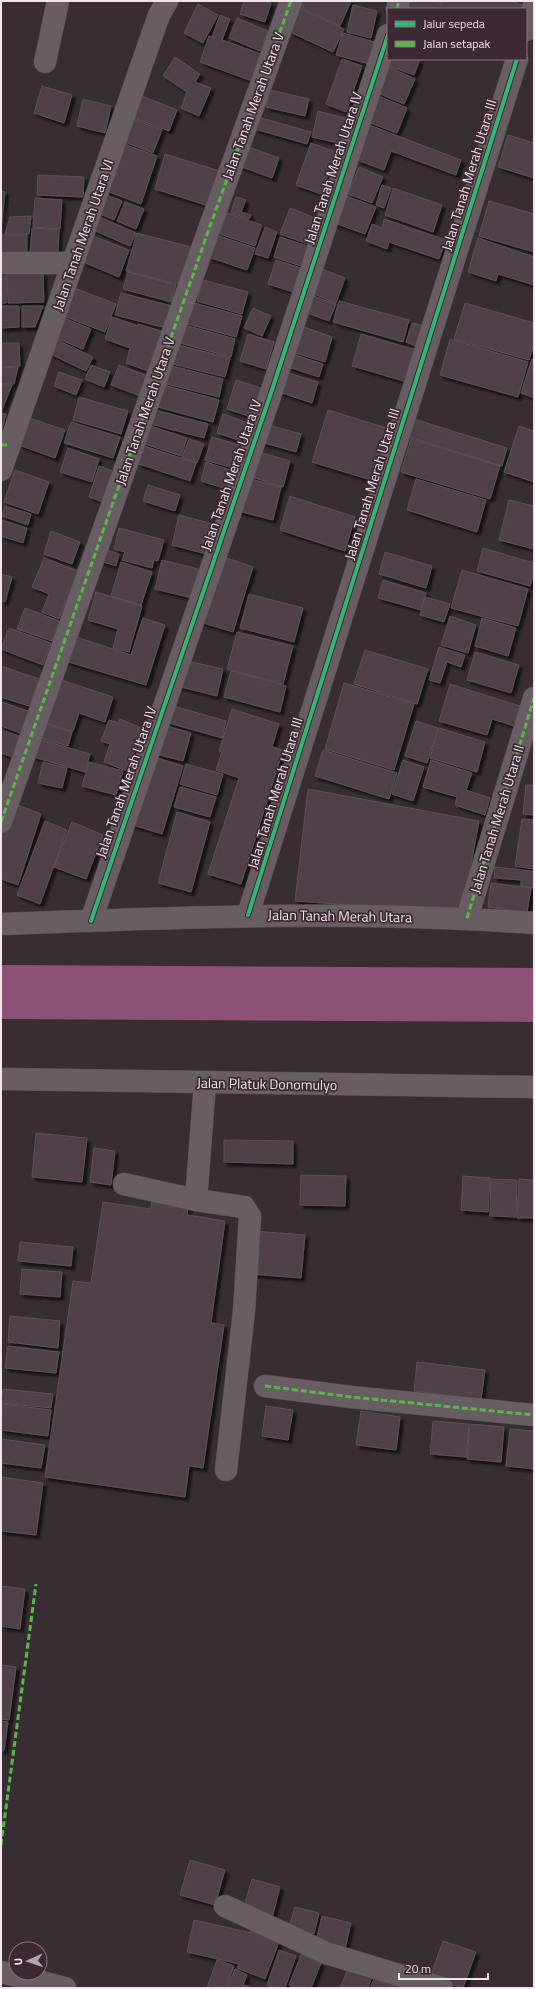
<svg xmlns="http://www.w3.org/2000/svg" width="535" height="1989" viewBox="0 0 535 1989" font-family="'Titillium Web',sans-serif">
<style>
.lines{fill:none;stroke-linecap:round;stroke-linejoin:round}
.river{stroke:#8c5275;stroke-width:54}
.building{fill:#50404a;stroke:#5b5157;filter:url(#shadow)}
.minor-casing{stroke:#554c52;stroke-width:23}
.minor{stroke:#675d63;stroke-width:22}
.quiet{stroke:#58b947;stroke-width:3;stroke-dasharray:6 3;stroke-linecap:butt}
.cycleway-casing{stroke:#3c2934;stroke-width:6}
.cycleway{stroke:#33b770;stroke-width:4}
.labels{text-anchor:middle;stroke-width:3.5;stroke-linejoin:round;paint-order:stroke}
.street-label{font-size:14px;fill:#f2e4ec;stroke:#3c2934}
</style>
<defs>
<filter id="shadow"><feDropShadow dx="3.5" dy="3.5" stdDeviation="1" flood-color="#0009"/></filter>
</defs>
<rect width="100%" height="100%" fill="#382d33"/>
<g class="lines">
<path class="river" d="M1 992 534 995"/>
</g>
<path class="building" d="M244 1H265L271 3 265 22 240 14Z
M293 1H351L340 26 292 4Z
M410 1H441L437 9H406Z
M442 1H511L524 6 523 9H439Z
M198 4 218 15 203 43 184 33Z
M353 5 377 11 371 38 347 32Z
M300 9 344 29 333 52 290 32Z
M220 15 230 19 222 40 261 54 252 81 200 62 209 36 212 37Z
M237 18 268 31 260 51 229 38Z
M343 33 374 42 369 64 336 55Z
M175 57 200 74 195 82 211 88 199 116 181 108 187 92 163 76Z
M342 59 362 66 346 112 326 104Z
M391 59H420L414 75 389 66Z
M389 67 415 79 404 104 378 93Z
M42 86 72 95 64 123 34 113Z
M270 90 309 99 305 116 266 107Z
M142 96 177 110 169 131 134 118Z
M378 96 407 108 397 133 368 122Z
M83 99 111 106 105 133 77 126Z
M318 111 348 119 342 144 312 137Z
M258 117 311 132 307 144 255 129Z
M133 119 162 130 153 153 125 142Z
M369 125 461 160 456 175 391 151 384 170 357 160Z
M508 135 534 143V178L498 167Z
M121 143 157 156 141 204 104 190Z
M311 143 336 152 321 194 296 185Z
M246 146 279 158 272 178 239 166Z
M165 154 223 172 212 207 155 189Z
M359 167 383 177 372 203 348 194Z
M38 175 84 177 83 197 37 195Z
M382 185 391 188 384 208 376 205Z
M393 188 442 205 433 232 385 215Z
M1 191 5 192 1 229Z
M103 194 122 201 114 220 96 212Z
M343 195 376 207 365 234 332 222Z
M236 197 246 200 241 212 251 215 249 219 231 213Z
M35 198 62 200 60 229 33 227Z
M489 201 534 214V252L479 236Z
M125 202 144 209 136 229 117 221Z
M290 208 318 219 308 244 280 234Z
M227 213 262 225 255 246 220 234Z
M31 216 29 234H5L10 217Z
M97 216 136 233 130 246 91 229Z
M384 219 446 240 439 259 389 242 387 249 366 241 372 224 382 228Z
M265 227 277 232 268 258 255 254Z
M32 228 59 230 58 256 30 254Z
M137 233 191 247 181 285 126 271Z
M1 235H27V254H1Z
M216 235 255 248 247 270 208 257Z
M93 236 129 250 119 277 83 262Z
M280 237 310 247 304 267 274 257Z
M478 238 534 257V285L498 274 496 281 468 272Z
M276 260 301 268 293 292 268 284Z
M319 268 345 278 336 303 309 292Z
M43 272 44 302 8 303 7 273Z
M128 272 176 285 171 302 123 289Z
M1 276H6V303H1Z
M203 280 248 292 242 314 197 301Z
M72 287 116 304 105 332 61 315Z
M121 293 172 306 166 328 115 315Z
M313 296 336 304 329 321 307 313Z
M339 301 409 320 403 342 333 322Z
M190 302 242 316 236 337 184 323Z
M465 303 534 323V344L529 360 454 339Z
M1 306H19V327L1 328Z
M22 306H43L35 327H22Z
M253 308 271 316 262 336 244 328Z
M112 317 138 326V324L164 332 151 372 126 363 130 348 105 339Z
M64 318 91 329 83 349 56 338Z
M412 323 424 326 418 347 406 342Z
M181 324 235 339 231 357 176 342Z
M304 327 332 337 325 362 296 353Z
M248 334 274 342 266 369 240 361Z
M361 334 416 350 407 382 352 366Z
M51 337 93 357 86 371 44 351Z
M450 339 528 362 518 397 440 375Z
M1 343H19L20 366 1 367Z
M174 344 230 358 225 377 169 363Z
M292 354 323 364 319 377 288 367Z
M532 359 534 360V398L521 393Z
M91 365 110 372 104 387 85 379Z
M119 365 148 376 140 396 111 385Z
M168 365 223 379 219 397 163 383Z
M18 367 14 384H1V368Z
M59 372 82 380 76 395 54 386Z
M285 372 318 382 312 403 279 392Z
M236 380 261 388 251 417 227 409Z
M160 384 219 400 213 422 154 406Z
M1 385H12L1 412Z
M79 397 128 411 121 434 73 420Z
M155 410 208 424 204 438 151 424Z
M328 410 390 429 374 481 312 462Z
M1 414H6L1 433Z
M223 414 248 423 241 441 217 433Z
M29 418 65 430 55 458 19 445Z
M414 419 507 448 502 466 409 437Z
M71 422 120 437 113 458 64 443Z
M265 424 301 434 296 452 261 442Z
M150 426 187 438 181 456 145 444Z
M519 426 534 431V482L504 472Z
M212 437 239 445 233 468 205 460Z
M189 439 204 444 197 463 182 457Z
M411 439 500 466 490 499 401 472Z
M144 446 196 463 190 481 139 464Z
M68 448 99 459 92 482 60 472Z
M256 451 290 461 283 487 249 476Z
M206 462 233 471 227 489 201 481Z
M99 466 116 472 106 503 89 497Z
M15 470 49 482 38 514 4 502Z
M243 477 281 487 273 520 234 510Z
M416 479 486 500 477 532 407 510Z
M148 485 180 495 175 511 143 501Z
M290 496 355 517 345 551 280 530Z
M509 500 534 506V549L499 540Z
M5 506 31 514 28 525 2 516Z
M179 515 213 524 206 554 172 545Z
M1 520 27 528 23 543 1 536Z
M119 528 164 540 158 561 154 560 152 568 122 560 125 552 114 549Z
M51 531 80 542 72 564 44 554Z
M102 548 119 554 116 566 97 560Z
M483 548 534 563V573L530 586 477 571Z
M385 552 432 566 426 588 379 574Z
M221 556 253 567 233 632 200 622Z
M44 558 78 571 59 619 42 612 49 594 32 587Z
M162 560 198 569 192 598 155 589Z
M121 562 152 572 141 605 111 596Z
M462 570 528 589 518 626 451 608Z
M1 574 12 577 5 602 1 600Z
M383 580 426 593 421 610 378 598Z
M96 592 142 606 129 652 113 648 118 629 88 620Z
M249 594 303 608 294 642 240 628Z
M425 597 450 604 444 622 420 615Z
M25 608 59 621 52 641 17 629Z
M450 616 476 625 468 653 441 645Z
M143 618 165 625 146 685 65 661 73 636 131 655Z
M482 618 516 628 508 656 475 646Z
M9 628 51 643 43 665 1 649Z
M237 632 293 646 283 684 227 669Z
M439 647 465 655 461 667 447 662 440 683 429 680Z
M365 650 428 669 417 704 354 684Z
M475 652 519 665 511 693 467 680Z
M183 660 223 669 217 696 177 686Z
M1 666 39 679 29 706 1 697Z
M231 671 286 686 280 712 224 697Z
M55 678 113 697 105 722 79 713 73 731 42 722Z
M344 683 414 704 394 770 325 749Z
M450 684 520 706 514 726 492 719 487 735 439 721Z
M1 702 31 712 23 734 1 726Z
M170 705 226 721 222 738 165 722Z
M232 709 279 724 272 747 283 750 241 884 208 874 239 778 216 770 222 752 219 751Z
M120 719 144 729 127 771 104 762 110 744 101 741 109 720 118 723Z
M416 721 438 728 427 763 405 756Z
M42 723 72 732 68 746 37 737Z
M160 724 191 733 183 761 152 753Z
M439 728 485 742 477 772 430 758Z
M1 730 22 737 15 758 1 753Z
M35 738 90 754 85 772 30 756Z
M323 750 397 773 389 799 315 776Z
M151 756 183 766 162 834 130 824Z
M403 760 424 767 413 801 392 794Z
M431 760 472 773 466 790 490 798 485 815 455 805 457 797 423 787Z
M43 762 67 768 62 788 38 783Z
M89 762 123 771 116 795 82 786Z
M186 764 223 774 217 795 180 784Z
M526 785H534V815L523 814Z
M180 787 216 797 210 817 174 807Z
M308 789 479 821 462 913 295 901Z
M12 803 41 814 18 885 1 879V835Z
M177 812 210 822 191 892 158 883Z
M522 819 534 820V869L515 866Z
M45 821 67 830 40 904 17 895Z
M72 822 103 835 86 879 54 867Z
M495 867 531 871 534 872V888L521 886V880L494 878Z
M491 883 531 888 527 912 488 907Z
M36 1133 87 1138 82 1182 32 1177Z
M224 1140 293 1141V1164L224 1162Z
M94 1148 115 1151 111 1185 90 1182Z
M301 1175 346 1176 345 1206 300 1205Z
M463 1176 490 1178 488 1212 461 1210Z
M491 1179 517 1180 516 1217 490 1216Z
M519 1179 534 1180V1218H517Z
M152 1196 189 1201 187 1215 225 1221 211 1323 224 1325 203 1468 189 1466 185 1497 45 1477 73 1281 91 1283 103 1202 151 1209Z
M254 1231 305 1235 301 1278 250 1274Z
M20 1242 73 1247 71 1266 18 1261Z
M22 1269 62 1272 60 1297 20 1294Z
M10 1316 60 1321 58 1348 8 1342Z
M8 1346 59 1352 56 1373 5 1368Z
M417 1362 485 1370 481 1399 414 1391Z
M3 1389 53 1394 51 1408 1 1403Z
M3 1404 51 1410 48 1436 1 1430Z
M266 1406 293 1410 288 1440 262 1436Z
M361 1411 400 1417 396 1450 356 1445Z
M433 1421 469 1424 466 1457 430 1454Z
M470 1424 504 1427 501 1462 467 1459Z
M510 1429 534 1431V1469L506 1466Z
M1 1439 45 1445 41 1468 1 1463Z
M1 1477 43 1483 36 1535 1 1531Z
M1 1586 25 1589 20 1629 1 1626Z
M1 1665 16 1667 9 1720 1 1719Z
M1 1721 8 1722 4 1751H1Z
M190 1860 225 1870 215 1905 180 1895Z
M252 1879 280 1887 272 1918 243 1910Z
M295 1907 319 1913 314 1934 289 1927Z
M322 1916 351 1923 344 1953 315 1946Z
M194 1920 251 1933V1931L279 1942 265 1979 237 1968 239 1964 187 1952Z
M443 1941 476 1952 463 1988 430 1978Z
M279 1950 296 1956 285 1988H275L267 1985Z
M301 1955 321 1963 311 1988H296L289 1985Z
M217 1960 234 1966 226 1988H207Z
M349 1967 372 1976 368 1988H340Z
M235 1969 247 1975 242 1988H227Z
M374 1979 392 1986 391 1988H370Z
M394 1983 408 1988H392Z
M244 1985 253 1988H243Z"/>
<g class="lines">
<g class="minor-casing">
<path id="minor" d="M397 9 399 1
M526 30 534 5
M45 62 58 1
M1 263H73
M1 470 159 15 167 1
M1 822 208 232 291 1
M248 915 517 59
M467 918 534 698
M91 921 270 396 388 35
M1 924C179 917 356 910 534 923
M1 1079 534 1087
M205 1083 196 1200 244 1207 250 1216 244 1311 226 1470
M124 1184 196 1200
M265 1386 351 1397 534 1415
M225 1906 326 1953 442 1988
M1 1972 65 1988"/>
</g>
<use href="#minor" class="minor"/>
<path class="quiet" d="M397 9 399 1
M1 445H10
M1 822 208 232 291 1
M467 918 534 698
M265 1386 351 1397 534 1415
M1 1845 36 1584"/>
<g class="cycleway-casing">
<path id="cycleway" d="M248 915 517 59
M91 921 270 396 388 35"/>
</g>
<use href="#cycleway" class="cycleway"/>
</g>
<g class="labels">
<g class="street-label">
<text transform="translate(253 106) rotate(-70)" y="5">Jalan Tanah Merah Utara V</text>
<text transform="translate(333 168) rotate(-72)" y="5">Jalan Tanah Merah Utara IV</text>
<text transform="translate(469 175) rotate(-73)" y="5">Jalan Tanah Merah Utara III</text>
<text transform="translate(83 235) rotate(-71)" y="5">Jalan Tanah Merah Utara VI</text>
<text transform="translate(145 411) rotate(-71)" y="5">Jalan Tanah Merah Utara V</text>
<text transform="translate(231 475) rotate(-71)" y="5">Jalan Tanah Merah Utara IV</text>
<text transform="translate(372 484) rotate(-73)" y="5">Jalan Tanah Merah Utara III</text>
<text transform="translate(126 782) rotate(-71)" y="5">Jalan Tanah Merah Utara IV</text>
<text transform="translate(275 793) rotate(-73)" y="5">Jalan Tanah Merah Utara III</text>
<text transform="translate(497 819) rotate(-73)" y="5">Jalan Tanah Merah Utara II</text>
<text transform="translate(340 916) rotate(1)" y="5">Jalan Tanah Merah Utara</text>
<text transform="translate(267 1084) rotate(1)" y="5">Jalan Platuk Donomulyo</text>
</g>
</g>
<rect width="535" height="1989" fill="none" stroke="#f2e4ec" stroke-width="4"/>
<rect x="387" y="8" width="140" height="52" fill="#3c2934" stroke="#85747e"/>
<rect x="395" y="21" width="20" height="6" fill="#33b770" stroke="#85747e"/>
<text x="423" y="28" font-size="12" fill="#f2e4ec">Jalur sepeda</text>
<rect x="395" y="41" width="20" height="6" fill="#58b947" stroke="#85747e"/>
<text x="423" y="48" font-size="12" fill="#f2e4ec">Jalan setapak</text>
<g transform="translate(28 1961) rotate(267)"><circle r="19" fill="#3c2934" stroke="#85747e"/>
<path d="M0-3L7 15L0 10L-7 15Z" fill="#b1a4ab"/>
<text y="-6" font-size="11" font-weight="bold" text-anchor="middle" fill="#f2e4ec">U</text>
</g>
<path d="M399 1973v6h89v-6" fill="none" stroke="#f2e4ec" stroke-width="2"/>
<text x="405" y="1973" font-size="12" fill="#f2e4ec" stroke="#3c2934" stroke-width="3" paint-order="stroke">20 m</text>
</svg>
